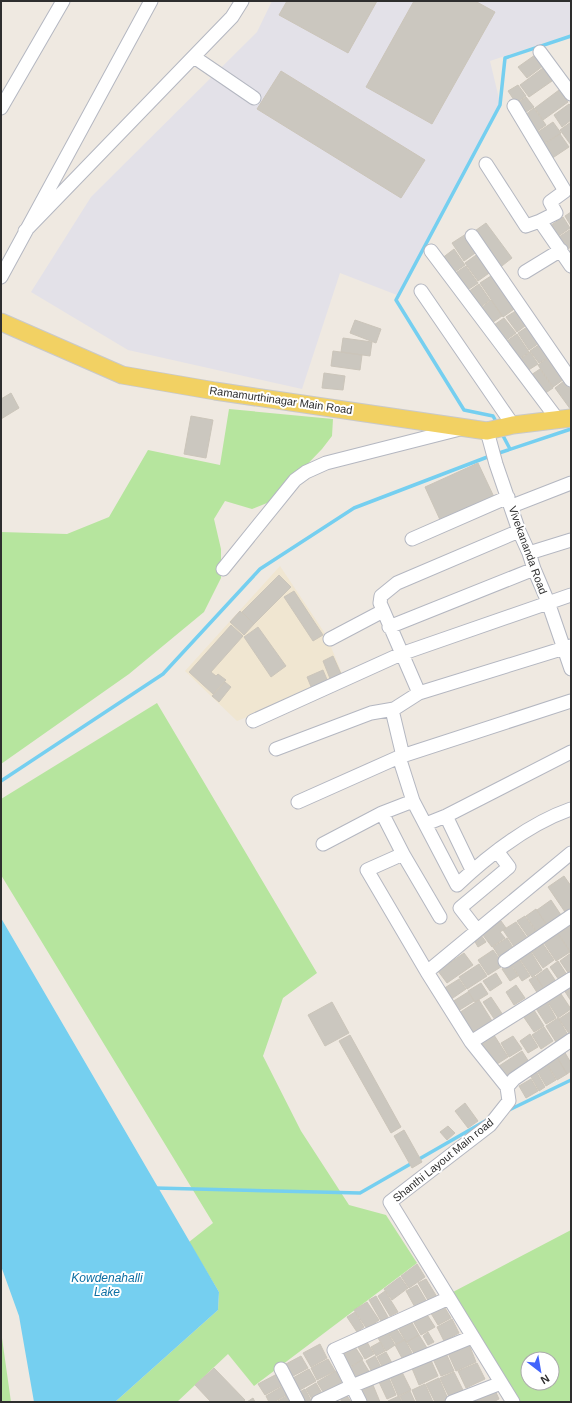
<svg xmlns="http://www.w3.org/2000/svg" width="572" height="1403" viewBox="0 0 572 1403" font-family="Arial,sans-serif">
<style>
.industrial{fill:#e3e1e8}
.education{fill:#f0e6d1}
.green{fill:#b6e59e;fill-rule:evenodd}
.water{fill:#75cff0}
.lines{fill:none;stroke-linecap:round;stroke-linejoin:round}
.stream{stroke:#75cff0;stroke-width:3.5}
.building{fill:#cbc7bf;stroke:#cbc5ba}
.minor-casing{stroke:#b4b7c1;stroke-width:15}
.major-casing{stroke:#c9c9c9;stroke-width:19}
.minor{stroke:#fff;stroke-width:13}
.major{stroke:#f2d163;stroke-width:17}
.labels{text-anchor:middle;stroke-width:4;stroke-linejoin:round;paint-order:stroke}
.street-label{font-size:11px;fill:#2e2e2e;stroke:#fff}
.water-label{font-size:12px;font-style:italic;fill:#0d6fa3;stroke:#fff}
</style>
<rect width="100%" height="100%" fill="#efe9e1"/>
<path class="industrial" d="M272 1H571V34L490 61 501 107 397 295 340 273 302 389 128 350 31 292 91 197 257 32Z"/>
<path class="education" d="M280 566 326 635 343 676 310 692 237 721 185 671Z"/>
<path class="green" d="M229 409 333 419 332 436 322 449 272 501 252 509 225 501 214 519 221 549V578L204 612 129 674 1 764V532L67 534 109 517 148 450 220 465Z
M157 703 317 973 283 998 263 1056 301 1131 349 1205 386 1215 417 1263 254 1386 228 1354 177 1402H115L218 1310 219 1292 189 1242 213 1223 1 875V799Z
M571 1230V1402H519L453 1292ZM528 1359H552V1383H528Z
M1 1331 11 1402H1Z"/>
<path class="water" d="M1 918 219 1292 218 1310 115 1402H34L19 1316 1 1266Z"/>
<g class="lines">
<path class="stream" d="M498 425 493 416 464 410 396 300 500 105 505 58 571 36
M501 432 510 449
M496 454 571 429
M1 781 163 674 260 569 354 508 490 456
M509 1110 571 1080
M155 1188 360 1193 487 1120"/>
</g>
<path class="building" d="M287 1H377L348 53 279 15Z
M414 1H475L495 12 432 124 366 87Z
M535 55 543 66 527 78 518 67Z
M543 68 552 81 529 97 520 85Z
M281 71 425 160 401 198 257 109Z
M518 85 526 96 516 103 508 91Z
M559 90 568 102 543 120 535 108Z
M526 97 534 107 523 114 516 104Z
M569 104 571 106V120L562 127 554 115Z
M534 108 546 125 536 132 525 115Z
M553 122 561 133 542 145 535 134Z
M571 122V145L560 130Z
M560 134 569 147 551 159 542 146Z
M571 212V226L565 216Z
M563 217 570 228 557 237 550 226Z
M486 223 512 258 498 269 472 233Z
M571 229V247L564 251 556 239Z
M466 234 478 251 464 261 452 243Z
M454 249 465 265 452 274 441 259Z
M479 253 492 271 478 281 465 263Z
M466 266 478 283 466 291 454 274Z
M494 274 517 307 503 317 480 283Z
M479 284 490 300 479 308 468 292Z
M491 300 502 316 492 323 481 308Z
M519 309 529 323 517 332 506 317Z
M504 318 516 333 505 341 494 325Z
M355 320 381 329 376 343 350 333Z
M530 325 542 341 529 350 518 333Z
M517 334 529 352 516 361 504 343Z
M343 338 372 342 370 356 341 352Z
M543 342 552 355 539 363 530 351Z
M333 351 362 355 360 370 331 366Z
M530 352 538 364 527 371 519 360Z
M552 355 567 377 553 387 538 365Z
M540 369 553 388 541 396 528 377Z
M324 373 345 376 343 390 322 388Z
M568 378 571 382V410L555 388Z
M11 393 19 408 1 419V399Z
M191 416 213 420 206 458 184 454Z
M478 463 494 497 441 522 425 487Z
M279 575 291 587 254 624 242 612Z
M294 591 323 635 313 641 284 597Z
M240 611 254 624 244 635 230 622Z
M231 625 243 636 211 672 216 676 218 674 226 680 213 694 189 672Z
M258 627 286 666 271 677 244 637Z
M333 656 342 676 331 681 323 661Z
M323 670 328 682 312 689 307 677Z
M225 682 231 687 219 702 212 696Z
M564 876 571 886V908L565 912 548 887Z
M551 900 563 918 549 928 537 910Z
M536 909 547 926 537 932 526 916Z
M525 916 537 933 529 938 517 921Z
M501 921 506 928 500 932 505 938 492 947 482 934Z
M516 922 528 939 515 948 503 930Z
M571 925V950L570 951 558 933Z
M558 934 570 952 556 961 544 943Z
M481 935 486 942 478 947 474 940Z
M507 938 514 949 500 958 493 947Z
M543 944 554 960 543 968 532 952Z
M493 950 504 965 488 975 478 960Z
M531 952 542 970 532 977 520 959Z
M464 953 473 965 447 983 438 971Z
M571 953V977L560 961Z
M519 959 530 976 522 981 511 964Z
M558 961 567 975 559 980 550 967Z
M479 964 487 976 467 989 459 977Z
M510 964 518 976 510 981 502 969Z
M547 968 557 983 545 991 536 976Z
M496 973 502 983 490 991 483 981Z
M535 976 545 990 538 994 529 980Z
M459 979 466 989 450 1000 443 989Z
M481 983 488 994 475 1002 468 991Z
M516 985 525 998 514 1005 506 992Z
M571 986V1001L564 990Z
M559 991 571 1009 558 1018 546 999Z
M468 992 474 1001 458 1011 452 1002Z
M491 997 505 1018 497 1023 483 1002Z
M479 1000 494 1024 474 1037 459 1013Z
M546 1000 556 1018 546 1024 535 1007Z
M332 1002 349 1033 325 1046 308 1015Z
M534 1010 544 1026 534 1032 523 1016Z
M571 1011V1034L570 1035 559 1019Z
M558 1018 568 1035 556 1042 546 1026Z
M544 1027 553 1041 541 1049 532 1035Z
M530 1034 538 1047 528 1053 520 1041Z
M350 1035 401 1127 391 1133 339 1041Z
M494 1035 508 1057 494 1066 480 1043Z
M513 1036 522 1049 509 1057 501 1043Z
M522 1051 529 1062 506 1077 499 1066Z
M564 1051 571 1063V1071L567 1074 556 1055Z
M556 1056 567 1074 557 1080 546 1062Z
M546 1063 556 1080 546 1086 536 1069Z
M536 1071 545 1087 539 1091 530 1075Z
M531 1079 538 1091 526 1098 519 1086Z
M465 1103 478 1121 468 1128 455 1111Z
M448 1126 455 1133 447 1140 440 1132Z
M404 1130 422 1162 412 1168 394 1136Z
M417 1264 425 1277 409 1288 401 1276Z
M400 1277 408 1288 392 1300 384 1289Z
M426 1279 437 1297 429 1302 418 1283Z
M417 1285 427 1302 416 1309 406 1291Z
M385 1291 398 1312 390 1316 378 1296Z
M376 1296 388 1317 381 1321 369 1300Z
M367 1302 379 1320 367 1329 354 1310Z
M442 1303 451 1318 438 1325 429 1310Z
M355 1312 364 1327 357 1332 347 1317Z
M426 1313 435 1327 421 1335 413 1321Z
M452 1319 459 1333 444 1341 437 1327Z
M411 1321 419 1335 406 1342 398 1328Z
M396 1328 404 1340 396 1344 388 1332Z
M428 1332 434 1342 428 1345 423 1336Z
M388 1333 395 1345 386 1351 378 1338Z
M419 1335 427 1348 415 1355 407 1342Z
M405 1340 412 1353 402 1358 395 1345Z
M367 1342 374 1354 365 1359 358 1347Z
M380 1342 385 1351 376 1356 371 1347Z
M468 1342 476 1362 456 1371 447 1351Z
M320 1344 327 1358 311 1367 303 1353Z
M355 1347 363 1359 347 1369 339 1356Z
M386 1352 392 1363 383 1368 377 1357Z
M446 1353 454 1371 441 1376 433 1359Z
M301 1356 308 1368 291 1377 284 1365Z
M375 1356 381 1367 372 1372 366 1361Z
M430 1358 438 1376 419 1385 411 1366Z
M328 1359 335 1371 317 1380 311 1368Z
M362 1360 370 1373 357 1381 350 1368Z
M477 1363 485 1379 466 1388 458 1371Z
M214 1368 245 1400 243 1402H211L195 1385Z
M309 1369 316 1381 298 1391 291 1379Z
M336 1371 343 1385 325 1395 317 1382Z
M402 1372 411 1390 398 1396 390 1377Z
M454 1372 464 1392 450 1399 440 1378Z
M277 1374 283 1385 265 1395 258 1384Z
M389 1378 396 1395 387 1399 379 1382Z
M439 1378 448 1399 442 1402H435L426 1384Z
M316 1383 323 1395 313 1401 306 1389Z
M425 1384 433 1402H417L412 1390Z
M373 1385 380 1402H363L359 1392Z
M283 1386 288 1394 274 1402H269L266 1396Z
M494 1388 499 1399 493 1402H484L480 1394Z
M305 1389 312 1402H300L296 1394Z
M410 1391 415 1402H403L400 1396Z
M346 1394 351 1402H342L340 1398Z
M288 1395 292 1402H276Z
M480 1395 483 1402H468Z
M399 1396 402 1402H388V1401Z
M253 1398 255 1402H247Z"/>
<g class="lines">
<g class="minor-casing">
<path id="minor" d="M540 52 571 94
M194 57 254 98
M514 106 565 191 550 202 556 213 540 221 571 266
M1 108 63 1
M486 164 526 226 540 221
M25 231 232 17 242 1
M472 236 571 380
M431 251 558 420
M525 272 561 250
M1 277 151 1
M421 291 513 425
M487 431 496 464 519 531 529 553 534 569 548 602 571 669
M512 506 571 483
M412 539 508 497
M529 553 571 540
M223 569 295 480 306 472 326 463 460 429
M389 627 534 569
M330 639 383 611
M419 693 571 646
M392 710 403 756
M253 721 401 654 571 595
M276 749 371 713 394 709 419 693 380 603 381 596 397 583 519 531
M399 757 413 801 457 885C490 854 528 824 571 809
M298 802 399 757 571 701
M382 813 403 854 367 870 427 972 471 1042 507 1087 509 1101 490 1125 390 1202 513 1402
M446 816 472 870
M426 824 446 816 571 752
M323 844 382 813 413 801
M403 854 440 917
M477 930 460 908 509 867 497 851
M505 961 571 916
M427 972 571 853
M471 1042 571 979
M507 1087 514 1079 571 1040
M281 1369 298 1402
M318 1402 352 1386 472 1337
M360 1402 334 1350 449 1298
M452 1402 501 1383"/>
</g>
<g class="major-casing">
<path id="major" d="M1 322 122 375 215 391 487 431 513 425 571 418"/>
</g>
<use href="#minor" class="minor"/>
<use href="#major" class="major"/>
</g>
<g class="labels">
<g class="street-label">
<text transform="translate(281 400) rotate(8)" y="4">Ramamurthinagar Main Road</text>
<text transform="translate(528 550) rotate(70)" y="4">Vivekananda Road</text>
<text transform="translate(443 1160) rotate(-39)" y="4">Shanthi Layout Main road</text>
</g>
<g class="water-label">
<text x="107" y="1282">Kowdenahalli<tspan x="107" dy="14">Lake</tspan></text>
</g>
</g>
<rect width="572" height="1403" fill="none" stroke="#2e2e2e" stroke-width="4"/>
<g transform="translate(540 1371) rotate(149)"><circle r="19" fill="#ffffff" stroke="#ababab"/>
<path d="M0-3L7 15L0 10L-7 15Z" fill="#4264fb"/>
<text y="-6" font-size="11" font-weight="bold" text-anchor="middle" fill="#2e2e2e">N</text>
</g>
</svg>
